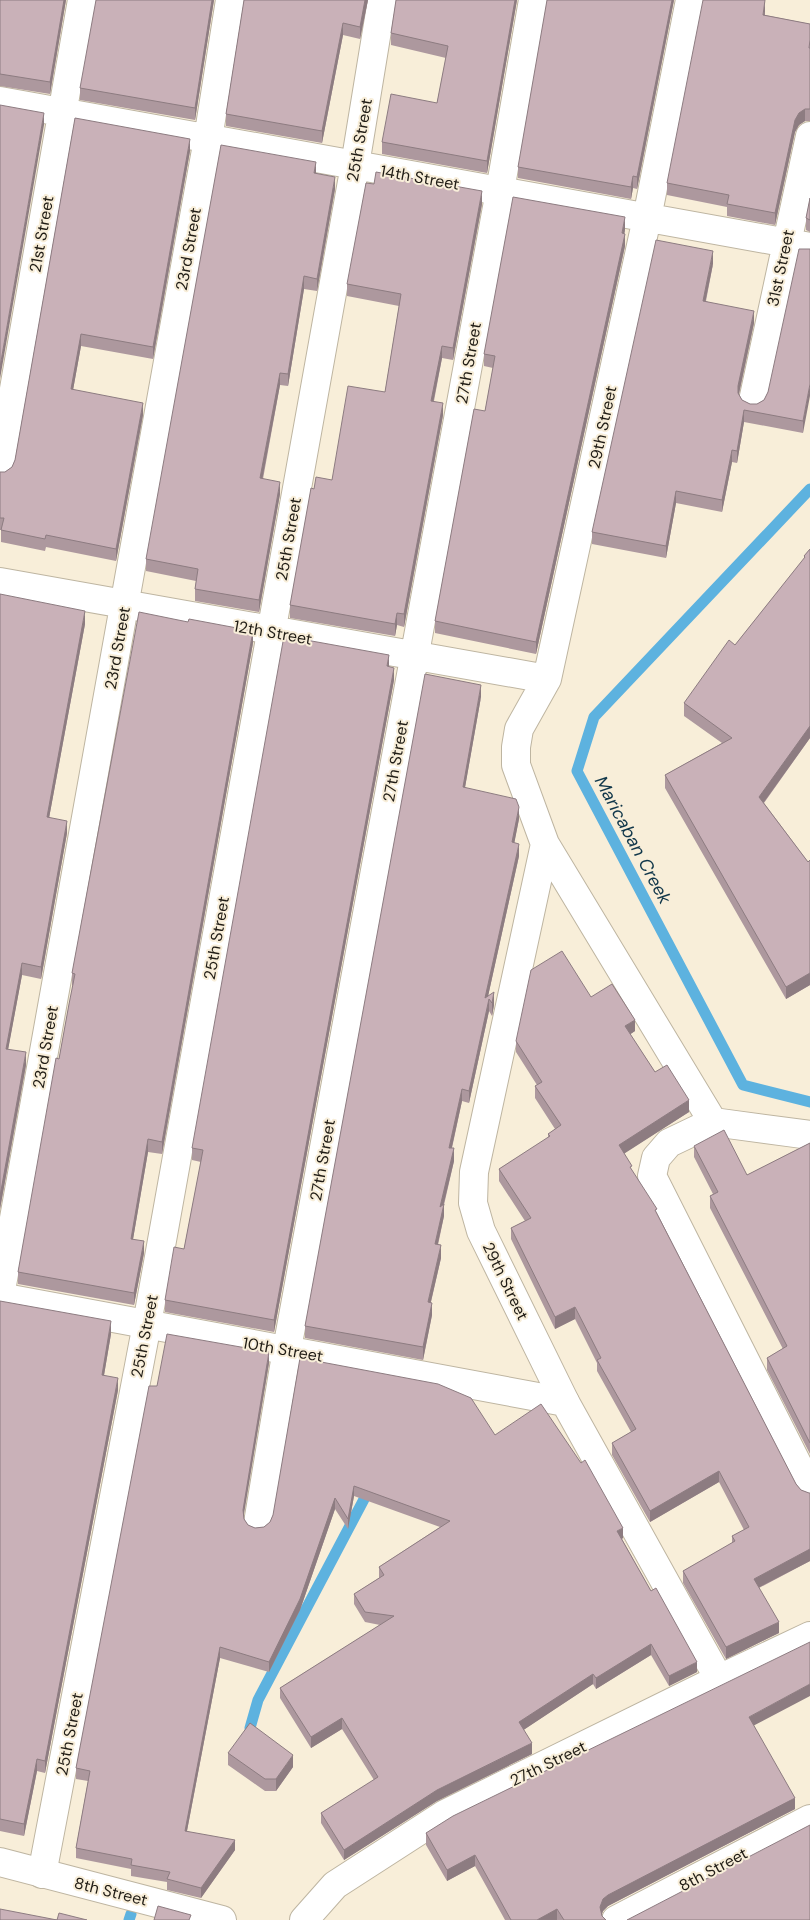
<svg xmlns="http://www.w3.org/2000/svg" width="810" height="1920" viewBox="0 0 810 1920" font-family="'DM Sans',sans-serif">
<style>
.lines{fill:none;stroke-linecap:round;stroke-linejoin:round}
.stream{stroke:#5db2df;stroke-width:11}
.street-casing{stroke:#beb5a1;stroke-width:30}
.secondary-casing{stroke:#beb5a1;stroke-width:30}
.street{stroke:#fff;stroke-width:28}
.secondary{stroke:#fff;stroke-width:28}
.wall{fill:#ad989e}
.shaded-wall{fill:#8d7c81}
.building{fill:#c9b1b8;stroke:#8d7c81}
.labels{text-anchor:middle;stroke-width:4;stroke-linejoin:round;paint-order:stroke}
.street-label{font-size:16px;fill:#201c15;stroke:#f8eed9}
.water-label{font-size:18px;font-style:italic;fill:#11374a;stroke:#f8eed9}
</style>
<rect width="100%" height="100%" fill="#f8eed9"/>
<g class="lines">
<path class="stream" d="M810 489 594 717 577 771 743 1085 810 1102
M250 1728 258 1700 371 1486
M129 1920 131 1914"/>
<g class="street-casing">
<path id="street" d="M690 0 647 218 547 679 519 729 516 747V765L545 844 713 1122 810 1135
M0 101 810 247
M753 401 810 136
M0 469 82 0
M0 582 547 679
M545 844 474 1172 473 1203 481 1231 565 1402
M713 1122 669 1143 656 1158 652 1176 810 1489
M0 1296 208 139 230 0
M258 1523 287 1349 500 191 533 0
M42 1874 147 1324 355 165 382 0
M304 1920 335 1885 445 1814 719 1679"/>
</g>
<g class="secondary-casing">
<path id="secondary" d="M0 1297 565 1402 719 1679 810 1636
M0 1862 222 1920
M616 1920 810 1819"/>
</g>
<use href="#street" class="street"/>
<use href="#secondary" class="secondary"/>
</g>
<path class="wall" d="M0 0H66L50 94 0 86Z
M214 0 195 120 80 100V88Z
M244 0H368L360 39 343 35 322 143 226 126V114Z
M517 0 487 173 382 154V142L437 103 446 58 391 45V33Z
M674 0 637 189 633 188 631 199 518 178V167Z
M765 12V15L810 24V121H805L799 125 795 132 775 225 727 216V207L667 195V183Z
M75 118 190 151 153 359 81 346 73 390 143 415 116 561 46 547 45 551 1 542V530H0V472H5L12 467 15 460Z
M316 173 335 189 317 291 304 289 288 386 280 385 263 479 280 494 259 612 195 601V589L196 581 146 571V559Z
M810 198V232L806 230V218Z
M482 204 453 360 442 358 434 401 443 415 404 627 397 625 395 636 290 618V605L314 489 332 480 385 392 399 306 347 296V284Z
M625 230 624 234 625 246 536 654 435 633V621L485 411 493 368 484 366V354Z
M810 249 803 433 744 422 737 463 732 462 722 512 676 503 666 558 592 544V532L713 264 706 301 754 323 739 394 742 400 750 404H757L764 400 768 392Z
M810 549V738L764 803 808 862 810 860V985L786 999 665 788V775L722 743 684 716V703L735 645 804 559V556Z
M0 594 85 624 49 818 67 833 41 979 22 975 8 1049 26 1065 0 1209Z
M253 643 162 1154 148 1152 133 1239 144 1253 134 1305 18 1284V1272L59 1059 73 986 72 985V973Z
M389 667 394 680 274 1332 165 1312V1300L184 1249 201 1162 192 1160V1148Z
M481 697 465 787 519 819 514 843 519 856 488 996 494 1005 492 1016 489 1011 469 1103 462 1101 452 1148 454 1161 444 1205V1216L438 1245 441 1258 431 1302 432 1315 423 1360 305 1338V1326Z
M591 997 635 1031 630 1034 655 1072 689 1112 624 1153 632 1171 657 1213 796 1484 801 1490 809 1493H810V1561L759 1588 779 1633 726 1659 683 1583V1571L732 1543V1536L744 1530 719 1482 650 1522 612 1455V1443L631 1432 597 1371V1363L575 1319 555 1329 511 1239V1228L525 1221 499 1181V1169L548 1138V1134L555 1129 535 1098V1086L537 1085 516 1052V1041Z
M810 1143V1454L767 1370V1358L783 1349 710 1208V1196L713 1194 694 1157V1146L747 1175Z
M0 1301 111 1334 104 1375 118 1390 45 1773 37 1771 24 1836 0 1831Z
M269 1363 243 1516 244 1519 248 1525 255 1528 264 1527 270 1522 273 1515 495 1435 623 1538 622 1539 651 1591 697 1672 669 1686 651 1655 596 1689 593 1684 523 1730 532 1754 437 1801 344 1860 321 1823V1813L374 1780 342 1729 311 1748 280 1698V1688L380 1625 365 1622 354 1604V1594L379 1578V1567L440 1527 354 1496 348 1529 335 1509 300 1610 269 1672 220 1658 187 1831 235 1850 201 1898 167 1890V1882L131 1876V1869L76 1858V1848L88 1781 76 1779V1768L157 1386Z
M754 1726 795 1809 608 1906 603 1911 602 1914V1916L606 1920H505L475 1866 447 1881 426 1845V1833Z
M228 1753 293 1767 276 1791H265L228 1765Z"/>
<path class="shaded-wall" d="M64 0H66L50 94V82Z
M212 0H214L195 120V108Z
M365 0H368L360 39V27Z
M515 0H517L487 173V161Z
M672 0H674L637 189V177Z
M765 0V12L763 27V15Z
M343 23V35L322 143V131Z
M805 109V121L799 125 795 132 775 225V213L795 120 799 113Z
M44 113V125L0 379V367Z
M190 139V151L153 359V347Z
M316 162V174L314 173Z
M633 176V188L631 199V187Z
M335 177V189L317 291V279Z
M482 191V204L453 360V348Z
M625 217V230L622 246V233Z
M625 234V246L536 654V642Z
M713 251V264L703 313V301Z
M304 276V289L288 386V374Z
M754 311V323L738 398V386Z
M81 334V346L71 401V389Z
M442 346V358L431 413V401Z
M280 373V385L260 491V478Z
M810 384V396L803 433V421Z
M143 403V415L116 561V549Z
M443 403V415L404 627V614Z
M744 410V422L737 463V451Z
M732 450V462L722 512V500Z
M280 482V494L259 612V600Z
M676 491V503L666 558V546Z
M85 611V624L47 829V817Z
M397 613V625L395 636V624Z
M253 631V643L162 1154V1142Z
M389 655V667L387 666Z
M394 668V680L274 1332V1320Z
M481 685V697L463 799V787Z
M810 726V738L759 809V797Z
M519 807V819L512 855V842Z
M67 821V833L41 979V967Z
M519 844V856L485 1010V998Z
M22 963V975L6 1061V1049Z
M810 973V985L786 999V987Z
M494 992V1005L492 1016V1003Z
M489 999V1011L469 1103V1091Z
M635 1020V1031L625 1038V1026Z
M26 1052V1065L0 1209V1196Z
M462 1089V1101L449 1160V1148Z
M689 1100V1112L619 1157V1145Z
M148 1139V1152L131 1251V1239Z
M454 1148V1161L440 1219V1207Z
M444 1204V1216L435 1256V1244Z
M144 1241V1253L134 1305V1293Z
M441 1245V1258L428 1314V1302Z
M432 1303V1315L423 1360V1347Z
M575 1307V1319L555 1329V1317Z
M111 1321V1334L102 1387V1375Z
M269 1352V1363L243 1520V1510Z
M118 1378V1390L45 1773V1761Z
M719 1471V1482L650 1522V1511Z
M354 1486V1496L348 1529V1519Z
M335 1498V1509L300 1610 269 1672V1662Z
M623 1528V1538L617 1541V1531Z
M810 1549V1561L754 1590V1579Z
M779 1622V1633L726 1659V1647Z
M651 1644V1655L596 1689V1678Z
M220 1647V1658L185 1841V1831Z
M697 1662V1672L669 1686V1676Z
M593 1674V1684L519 1733V1722Z
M810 1684V1696L749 1728V1717Z
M342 1718V1729L311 1748V1737Z
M532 1743V1754L437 1801 344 1860V1850L437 1790Z
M293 1755V1767L276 1791V1779Z
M37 1759V1771L24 1836V1824Z
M795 1798V1809L608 1906 603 1911 600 1919V1907L603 1899 608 1895Z
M235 1840V1850L201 1898V1888Z
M475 1855V1866L447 1881V1870Z
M557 1909V1920H537Z"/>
<path class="building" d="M0 0H64L50 82 0 74Z
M96 0H212L195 108 80 88Z
M244 0H365L360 27 343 23 322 131 226 114Z
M396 0H515L487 161 382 142 391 94 437 103 448 46 391 33Z
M547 0H672L637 177 633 176 631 187 518 167Z
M703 0H765L763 15 810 24V40L809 48H810V109H805L799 113 795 120 775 213 727 204 729 195 667 183Z
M0 105 44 113 0 367Z
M75 118 190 139 153 347 81 334 71 389 143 403 116 549 46 535 45 539 1 530 4 518H0V472H5L12 467 15 460Z
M221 145 316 162 314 173 335 177 317 279 304 276 288 374 280 373 260 478 280 482 259 600 195 589 198 569 146 559Z
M376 172 482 191 453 348 442 346 431 401 443 403 404 614 397 613 395 624 290 605 311 488 314 489 316 477 332 480 348 386 385 392 401 294 347 284 366 183 374 184Z
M513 197 625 217 622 233 625 234 536 642 435 621 474 409 485 411 495 356 484 354Z
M810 198V220L806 218Z
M656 240 713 251 703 301 754 311 738 386V393L742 400 750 404H757L764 400 768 392 799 249H810V384L803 421 744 410 737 451 732 450 722 500 676 491 666 546 592 532Z
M810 549V726L759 797 808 862 810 860V973L786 987 665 775 732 738 684 703 729 640 735 645 805 557 804 556Z
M0 594 85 611 47 817 67 821 41 967 22 963 6 1049 26 1052 0 1196Z
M139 612 188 622 189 619 253 631 162 1142 148 1139 131 1239 144 1241 134 1293 18 1272 56 1058 59 1059 69 1004 75 974 72 973Z
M284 636 389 655 387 666 394 668 274 1320 165 1300 174 1247 184 1249 203 1150 192 1148Z
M425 674 481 685 463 787 516 799 519 807 512 842 519 844 485 998 494 992 492 1003 489 999 469 1091 462 1089 449 1148H454L440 1207 444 1204 435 1244 441 1245 428 1302 432 1303 423 1347 305 1326Z
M562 951 591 997 612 984 635 1020 625 1026 655 1072 667 1065 689 1100 619 1145 632 1166 630 1167 657 1209 655 1210 796 1484 801 1490 809 1493H810V1549L754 1579 779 1622 726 1647 683 1571 735 1541 732 1536 749 1527 719 1471 650 1511 612 1443 636 1429 597 1360 601 1358 575 1307 555 1317 511 1228 531 1218 499 1169 550 1136 548 1134 561 1125 535 1086 542 1082 516 1041 531 970Z
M724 1130 747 1175 810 1143V1443L767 1358 787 1346 710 1196 718 1192 694 1146Z
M0 1301 111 1321 102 1375 118 1378 45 1761 37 1759 24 1824 0 1819Z
M167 1334 269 1352 243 1510 244 1519 248 1525 255 1528 264 1527 270 1522 273 1515 300 1358 438 1384 471 1398 495 1435 541 1404 581 1463 585 1460 623 1528 617 1531 651 1591 656 1588 697 1662 669 1676 651 1644 596 1678 593 1674 519 1722 532 1743 437 1790 344 1850 321 1813 378 1777 342 1718 311 1737 280 1688 394 1616 365 1612 354 1594 384 1575 379 1567 450 1521 354 1486 348 1519 335 1498 300 1599 269 1662 220 1647 185 1831 235 1840 201 1888 167 1879 170 1872 131 1865 132 1859 76 1848 90 1771 76 1768 149 1386H157Z
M810 1642V1684L749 1717 795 1798 608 1895 603 1899 600 1907 602 1916 606 1920H564L557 1909 537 1920H511L475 1855 447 1870 426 1833 453 1816Z
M250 1723 293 1755 276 1779H265L228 1753Z
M810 1825V1920H627Z
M158 1906 191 1915 189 1920H154Z
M0 1909 57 1920 59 1913 87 1920H0Z"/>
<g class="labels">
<g class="street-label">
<text transform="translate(359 140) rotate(-80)" y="6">25th Street</text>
<text transform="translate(420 177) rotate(10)" y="6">14th Street</text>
<text transform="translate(41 234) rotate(-80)" y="6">21st Street</text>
<text transform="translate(188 249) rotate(-80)" y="6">23rd Street</text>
<text transform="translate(780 268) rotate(-78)" y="6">31st Street</text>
<text transform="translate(468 363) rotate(-80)" y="6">27th Street</text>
<text transform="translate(602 427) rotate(-78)" y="6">29th Street</text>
<text transform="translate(288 539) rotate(-80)" y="6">25th Street</text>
<text transform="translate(273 632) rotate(10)" y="6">12th Street</text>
<text transform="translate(117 648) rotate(-80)" y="6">23rd Street</text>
<text transform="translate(395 761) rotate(-80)" y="6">27th Street</text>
<text transform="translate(216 938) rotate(-80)" y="6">25th Street</text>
<text transform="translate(45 1047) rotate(-80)" y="6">23rd Street</text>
<text transform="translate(322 1160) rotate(-80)" y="6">27th Street</text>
<text transform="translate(506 1281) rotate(64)" y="6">29th Street</text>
<text transform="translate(144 1336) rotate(-79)" y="6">25th Street</text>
<text transform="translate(283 1349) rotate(10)" y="6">10th Street</text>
<text transform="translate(69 1734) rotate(-79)" y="6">25th Street</text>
<text transform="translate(548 1763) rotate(-26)" y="6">27th Street</text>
<text transform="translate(713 1869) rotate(-28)" y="6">8th Street</text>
<text transform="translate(111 1891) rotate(14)" y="6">8th Street</text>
</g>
<g class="water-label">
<text transform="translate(633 840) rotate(62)" y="6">Maricaban Creek</text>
</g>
</g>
</svg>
